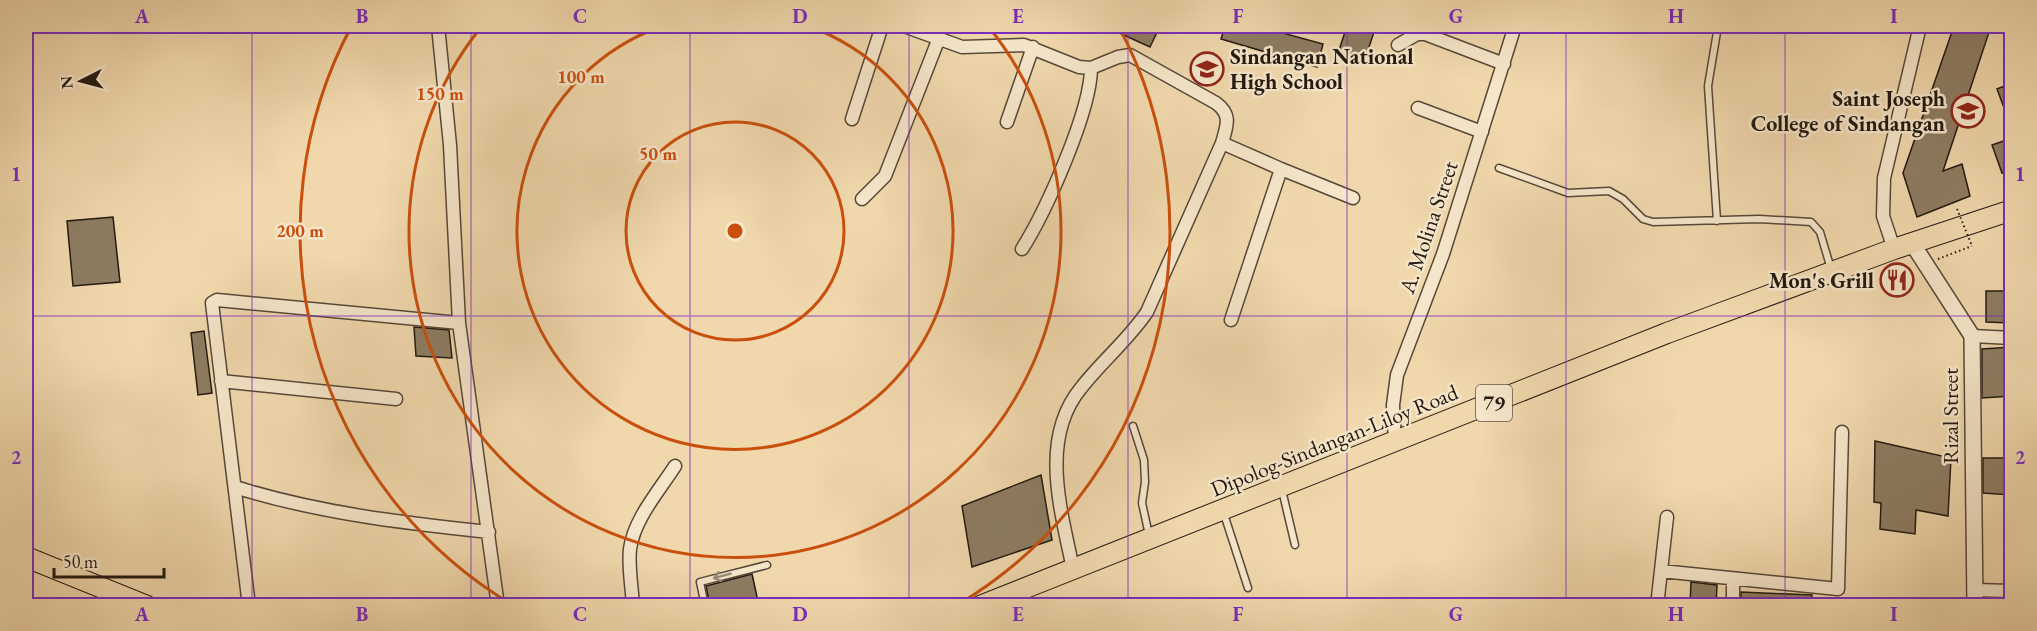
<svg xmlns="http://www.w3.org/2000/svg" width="2037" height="631" viewBox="0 0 2037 631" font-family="'EB Garamond',serif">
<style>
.building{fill:#8d7c62;stroke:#221911;stroke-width:1.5}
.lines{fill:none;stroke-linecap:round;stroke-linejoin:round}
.service-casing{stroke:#564838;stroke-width:9}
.minor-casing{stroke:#564838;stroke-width:15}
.tertiary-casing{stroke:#564838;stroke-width:18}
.trunk-casing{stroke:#221911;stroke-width:22}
.path{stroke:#221911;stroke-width:2;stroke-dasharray:1.5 3;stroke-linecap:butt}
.service{stroke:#f5e5c9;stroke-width:6}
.minor{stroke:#f5e5c9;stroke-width:12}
.tertiary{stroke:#f5e5c9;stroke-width:15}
.trunk{stroke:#f0d7ac;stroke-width:20}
.path-bridge{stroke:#221911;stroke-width:2;stroke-dasharray:1.5 3;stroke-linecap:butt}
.oneway{stroke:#968976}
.grid{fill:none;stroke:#7b2cbf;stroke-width:1.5;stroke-opacity:0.55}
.ring{fill:none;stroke:#ca4f0d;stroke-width:3}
.labels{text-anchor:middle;stroke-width:5;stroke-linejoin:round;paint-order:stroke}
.shield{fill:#f5e5c9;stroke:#615648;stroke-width:1.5}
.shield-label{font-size:21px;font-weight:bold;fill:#221911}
.poi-label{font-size:22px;font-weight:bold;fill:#221911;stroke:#f5e5c9;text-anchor:end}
.street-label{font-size:22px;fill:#221911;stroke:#f5e5c9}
.centre{fill:#ca4f0d;stroke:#f5e5c9;stroke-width:3}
.ring-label{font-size:18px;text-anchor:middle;font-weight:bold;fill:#ca4f0d;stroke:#f5e5c9;stroke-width:5;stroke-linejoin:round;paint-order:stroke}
.neatline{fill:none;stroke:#7b2cbf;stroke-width:2}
.grid-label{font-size:20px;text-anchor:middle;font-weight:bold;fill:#7b2cbf}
</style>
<rect width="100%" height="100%" fill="#f0d7ac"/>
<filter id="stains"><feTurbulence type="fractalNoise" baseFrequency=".00333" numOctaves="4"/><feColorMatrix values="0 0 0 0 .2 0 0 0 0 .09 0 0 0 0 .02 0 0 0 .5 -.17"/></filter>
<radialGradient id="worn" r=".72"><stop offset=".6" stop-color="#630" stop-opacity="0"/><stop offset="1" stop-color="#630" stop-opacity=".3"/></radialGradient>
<path class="building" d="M1104 26H1160L1150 47Z
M1225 26H1257L1323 44 1317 67 1221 39Z
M1347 26H1376L1365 59 1339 50Z
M1954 26H1991L1943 171 1962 164 1970 196 1917 217 1903 173Z
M2012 83V124H2010L1997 89Z
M2012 138V170L2002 173 1992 145Z
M113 217 120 282 73 286 67 221Z
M1986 291H2012V323L1986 322Z
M414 327 449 330 452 358 416 356Z
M204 331 212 393 198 395 191 333Z
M2012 347V396L1982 398V349Z
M1875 441 1951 458 1948 516 1916 510 1915 534 1880 529 1881 503 1874 502Z
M1983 458H2012V495L1983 493Z
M1041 475 1052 540 972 567 962 506Z
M752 574 759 606H710L706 586Z
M1691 582 1717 585 1716 606H1690Z
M1741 592 1812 595 1811 606H1741Z"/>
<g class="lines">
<g class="service-casing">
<path id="service" d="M1499 168 1568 193 1609 191 1623 199 1643 219 1653 222 1759 219 1811 222 1820 232 1831 269
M1717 221 1708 86 1718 26
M1133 426 1144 460 1145 482 1142 503 1149 535
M1282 490 1295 545
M1223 511 1248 588
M705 606 700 582 767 565"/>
</g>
<g class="minor-casing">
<path id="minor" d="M438 26 450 145 459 323 498 606
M904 26 962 47 1024 45 1079 67 1091 68 1118 57 1130 55 1216 103C1232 115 1227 125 1222 143L1147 312C1128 340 1102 361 1081 388 1039 439 1061 510 1073 569
M1398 45 1417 34H1425L1504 64
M1418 108 1482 132
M852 119 882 26
M1007 122 1033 47
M1222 143 1281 169 1231 320
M1281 169 1353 198
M862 199 885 176 939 38
M1022 249C1046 211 1091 111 1091 68
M1894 249 1883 216 1884 178 1920 26
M1972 336 2012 338
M221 381 396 399
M1395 443 1393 405 1397 375 1443 254 1515 26
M235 487C318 513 403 523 489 532
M1661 571 1838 589 1842 432
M1733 579V606
M1974 590 2012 591
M249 606 212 303 217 300 459 323
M633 606C632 587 628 567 630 549 634 519 659 491 675 466
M1657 606 1667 517"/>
</g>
<g class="tertiary-casing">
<path id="tertiary" d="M1912 243 1972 336 1975 606"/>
</g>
<g class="trunk-casing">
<path id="trunk" d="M26 557 147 606
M980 606 1667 333 1894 249 2012 210"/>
</g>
<path class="path" d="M1938 259 1972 246"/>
<use href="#service" class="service"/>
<use href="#minor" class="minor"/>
<use href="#tertiary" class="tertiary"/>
<use href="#trunk" class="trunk"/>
<path class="path-bridge" d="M1957 209 1972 246"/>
</g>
<defs><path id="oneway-shaft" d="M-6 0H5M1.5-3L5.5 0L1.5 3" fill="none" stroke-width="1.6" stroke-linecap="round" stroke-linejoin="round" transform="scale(1.5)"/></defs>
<use class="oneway" href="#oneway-shaft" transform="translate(722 576) rotate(165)"/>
<path class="grid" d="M252 26V606M471 26V606M690 26V606M909 26V606M1128 26V606M1347 26V606M1566 26V606M1785 26V606M26 316H2012"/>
<g class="ring">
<circle cx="735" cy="231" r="109"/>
<path d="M808 26A218 218 0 1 1 662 26"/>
<path d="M988 26A326 326 0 1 1 482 26"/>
<path d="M511 604A435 435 0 0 1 351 27M1119 27A435 435 0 0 1 959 604"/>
</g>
<defs>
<g id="school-ring" transform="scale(1.725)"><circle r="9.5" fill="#f5e5c9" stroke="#8f2418" stroke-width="1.5"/><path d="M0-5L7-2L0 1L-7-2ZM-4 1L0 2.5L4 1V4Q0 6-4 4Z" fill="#8f2418"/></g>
<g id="university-ring" transform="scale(1.725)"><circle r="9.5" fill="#f5e5c9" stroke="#8f2418" stroke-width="1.5"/><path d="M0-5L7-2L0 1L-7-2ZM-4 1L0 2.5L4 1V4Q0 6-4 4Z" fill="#8f2418"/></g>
<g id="restaurant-ring" transform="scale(1.725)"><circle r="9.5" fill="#f5e5c9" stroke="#8f2418" stroke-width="1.5"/><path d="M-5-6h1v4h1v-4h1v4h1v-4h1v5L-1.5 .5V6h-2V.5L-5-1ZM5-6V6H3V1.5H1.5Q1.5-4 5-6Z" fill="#8f2418"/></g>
</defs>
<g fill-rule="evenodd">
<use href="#school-ring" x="1207" y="69"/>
<use href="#university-ring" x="1968" y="111"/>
<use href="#restaurant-ring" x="1897" y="280"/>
</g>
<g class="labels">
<rect class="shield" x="1476" y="385" width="36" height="36" rx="4.5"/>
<g class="shield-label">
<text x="1494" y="410">79</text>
</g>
<g class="poi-label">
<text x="1230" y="64" text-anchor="start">Sindangan National<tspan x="1230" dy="25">High School</tspan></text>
<text x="1945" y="106">Saint Joseph<tspan x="1945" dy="25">College of Sindangan</tspan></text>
<text x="1874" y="288">Mon's Grill</text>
</g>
<g class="street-label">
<text transform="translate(1428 227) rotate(-71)" y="8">A. Molina Street</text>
<text transform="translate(1950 416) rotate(-90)" y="8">Rizal Street</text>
<text transform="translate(1334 440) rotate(-22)" y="8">Dipolog-Sindangan-Liloy Road</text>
</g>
</g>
<circle cx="735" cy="231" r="9" class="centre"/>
<g class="ring-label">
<text x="581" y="83">100 m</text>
<text x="440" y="100">150 m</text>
<text x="658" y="160">50 m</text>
<text x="300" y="237">200 m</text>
</g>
<rect width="2037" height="631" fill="none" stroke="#f0d7ac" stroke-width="66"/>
<g transform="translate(81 81) rotate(264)" stroke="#f5e5c9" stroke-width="4.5" paint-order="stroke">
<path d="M0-4.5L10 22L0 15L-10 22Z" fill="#221911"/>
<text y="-9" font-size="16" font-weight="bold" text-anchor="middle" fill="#221911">N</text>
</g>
<path d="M54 568v9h110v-9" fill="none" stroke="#221911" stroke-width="3"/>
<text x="63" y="568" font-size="18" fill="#221911" stroke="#f5e5c9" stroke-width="4.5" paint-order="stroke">50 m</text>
<rect x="33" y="33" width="1971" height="565" class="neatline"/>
<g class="grid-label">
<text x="142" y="23">A</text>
<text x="362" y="23">B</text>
<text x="580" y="23">C</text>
<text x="800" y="23">D</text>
<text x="1018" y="23">E</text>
<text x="1238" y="23">F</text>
<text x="1456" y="23">G</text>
<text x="1676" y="23">H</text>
<text x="1894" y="23">I</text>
<text x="16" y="181">1</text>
<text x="2020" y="181">1</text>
<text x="16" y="464">2</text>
<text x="2020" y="464">2</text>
<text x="142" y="621">A</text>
<text x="362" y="621">B</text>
<text x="580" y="621">C</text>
<text x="800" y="621">D</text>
<text x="1018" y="621">E</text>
<text x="1238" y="621">F</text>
<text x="1456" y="621">G</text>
<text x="1676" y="621">H</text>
<text x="1894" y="621">I</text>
</g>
<rect width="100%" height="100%" filter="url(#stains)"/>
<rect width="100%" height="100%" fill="url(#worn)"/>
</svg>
